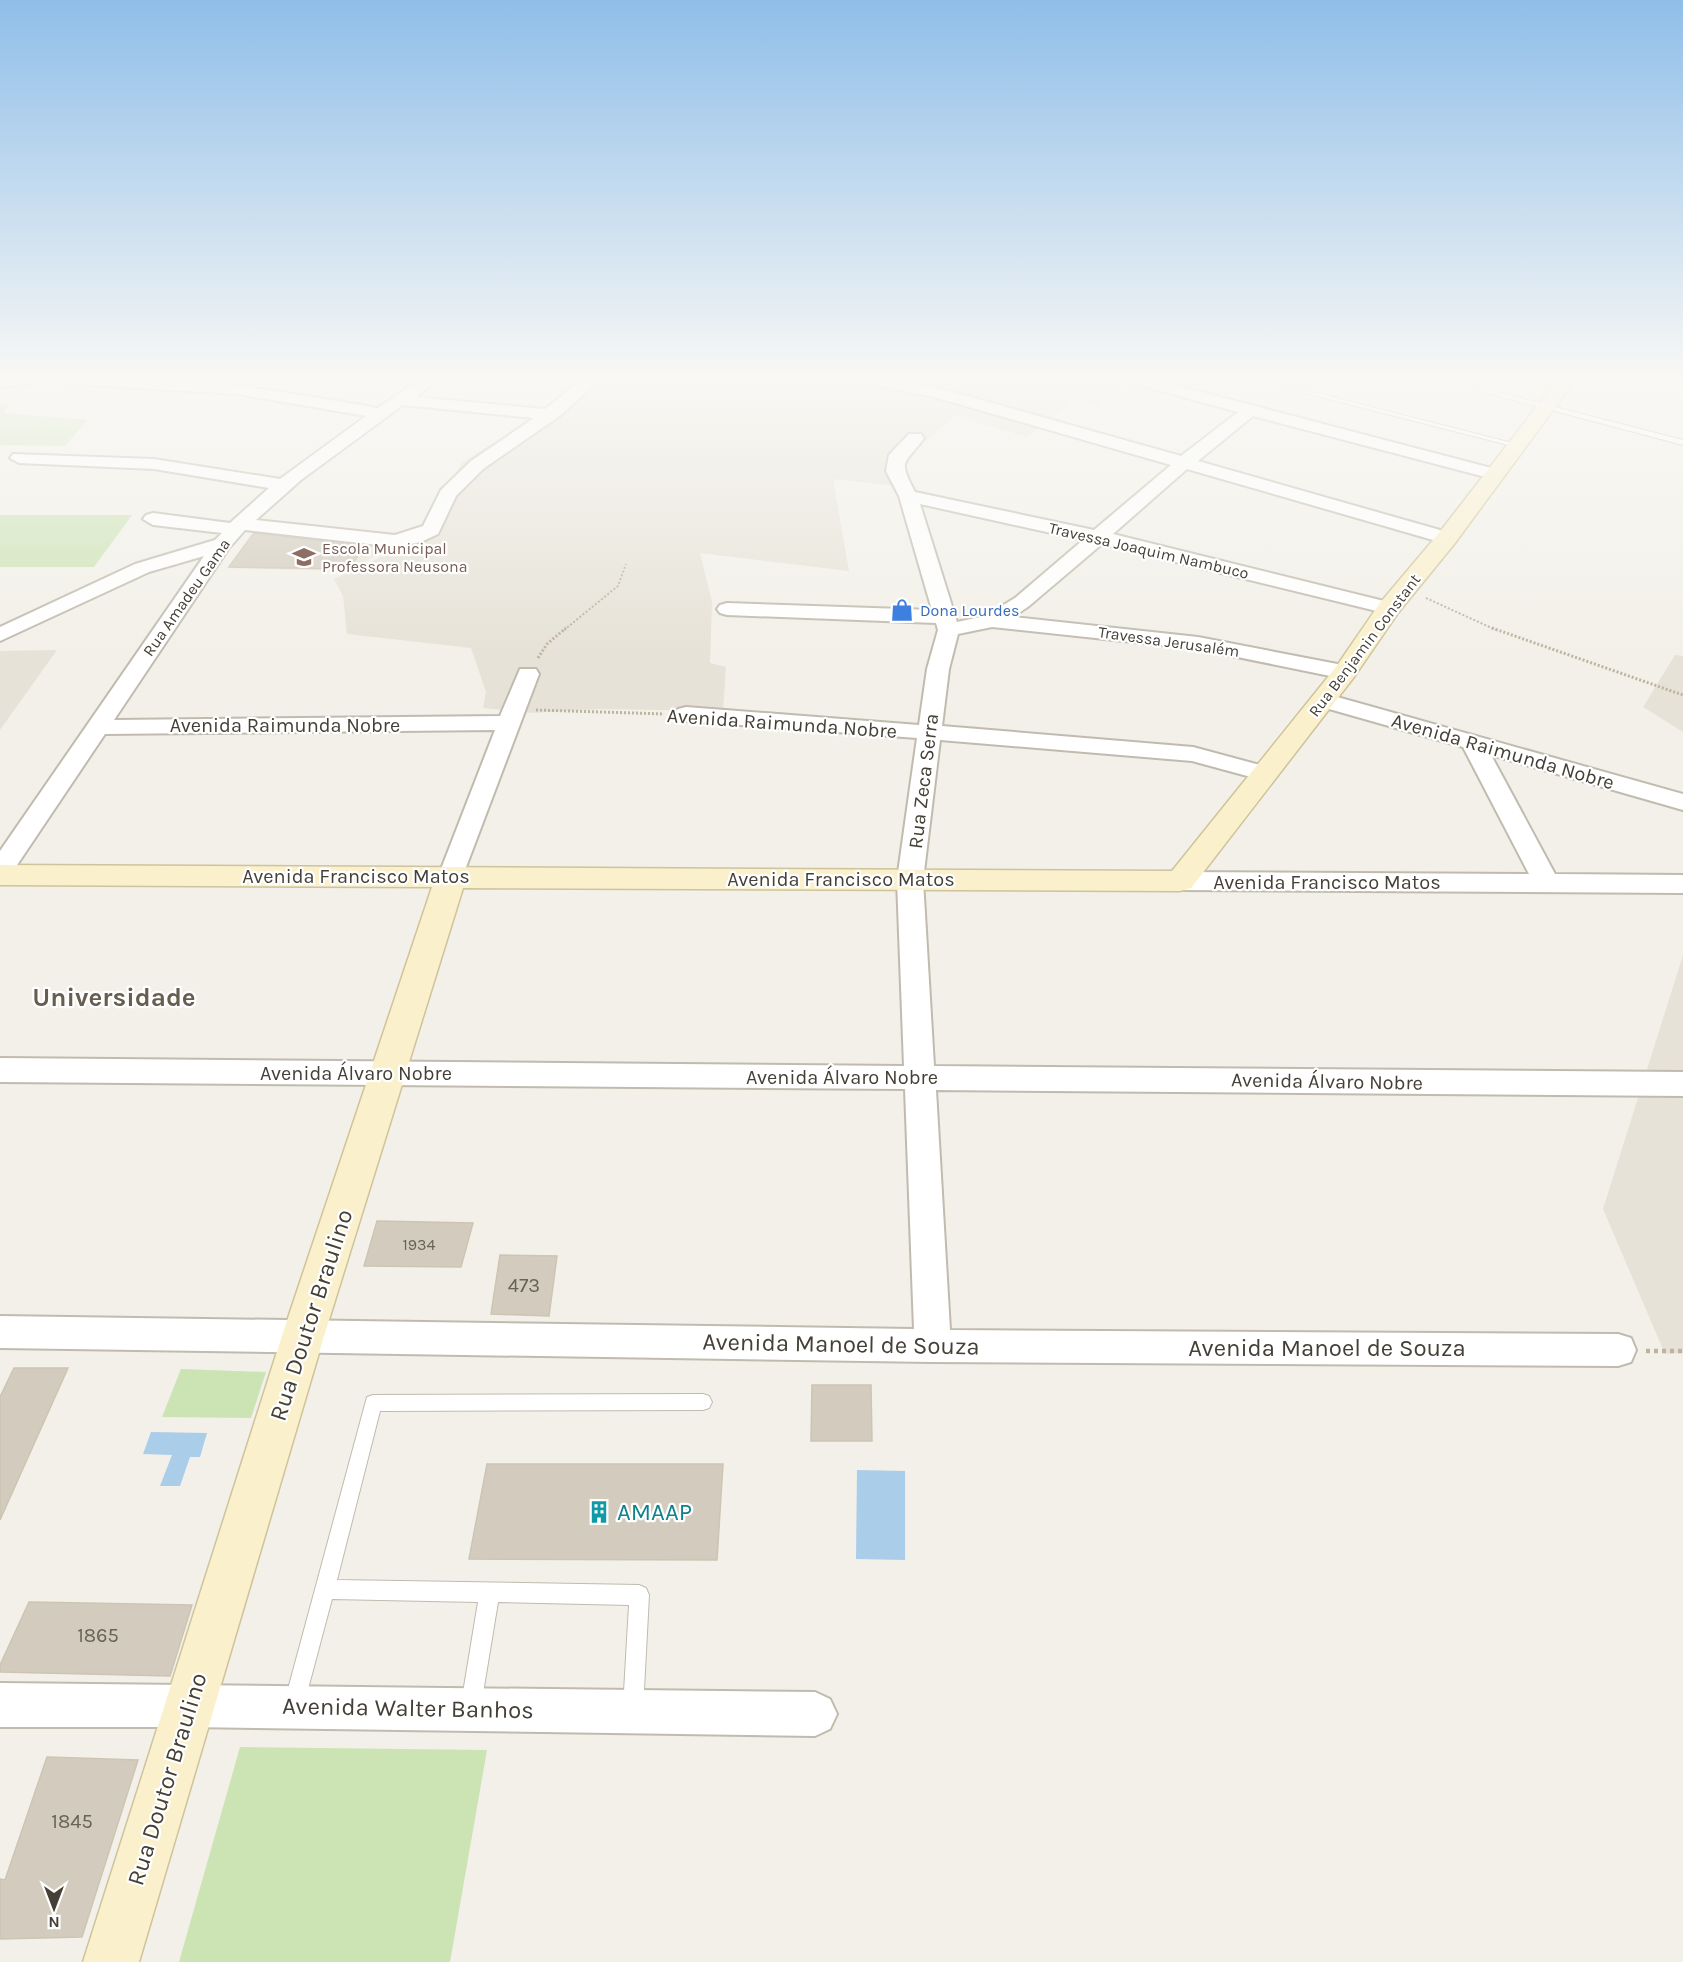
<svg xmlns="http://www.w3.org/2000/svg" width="1683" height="1962" viewBox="0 0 1683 1962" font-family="Karla,sans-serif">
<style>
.residential{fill:#e6e2d7}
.education{fill:#eae5d3}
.green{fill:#cce3b4}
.water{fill:#aacdea}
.building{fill:#d3ccbe;stroke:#cdc4b2;stroke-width:1.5}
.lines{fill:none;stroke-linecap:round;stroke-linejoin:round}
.lane-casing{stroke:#c0bbae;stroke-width:2}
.street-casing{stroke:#c0bbae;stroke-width:4}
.secondary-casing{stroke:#cec39b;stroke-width:3}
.path-far2{stroke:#bdb49e;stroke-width:2;stroke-dasharray:2 2;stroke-linecap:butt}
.path-far1{stroke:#bdb49e;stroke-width:3;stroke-dasharray:2 2;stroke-linecap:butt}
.path{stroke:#bdb49e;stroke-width:4.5;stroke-dasharray:4 4;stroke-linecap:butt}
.lane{fill:#fff;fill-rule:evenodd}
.street{fill:#fff;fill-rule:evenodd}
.secondary{fill:#faf0cb;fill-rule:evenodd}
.labels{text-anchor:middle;stroke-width:4.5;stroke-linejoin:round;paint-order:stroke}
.far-education-label{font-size:16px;fill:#785e54;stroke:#fff;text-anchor:start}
.far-street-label{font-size:16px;fill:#454037;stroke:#fff}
.far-shop-label{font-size:16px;fill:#366cbe;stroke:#fff;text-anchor:start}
.number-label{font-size:16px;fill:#686359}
.street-label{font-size:20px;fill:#454037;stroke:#fff}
.near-number-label{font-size:20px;fill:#686359}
.near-street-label{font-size:24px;fill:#454037;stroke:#fff}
.near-culture-label{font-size:24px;fill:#0d838f;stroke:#fff;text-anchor:start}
.district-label{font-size:26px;font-weight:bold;fill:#675e4f;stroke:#fff}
</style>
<rect width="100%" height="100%" fill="#f2f0e8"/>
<path class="residential" d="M582 379H846L924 393 936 388 919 382 923 379H1112L1127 382 1098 406 1076 400 1027 437 955 416 902 461 898 486 833 479 849 571 700 553 712 602 710 663 726 667 723 711 601 709 533 713 483 708 486 692 471 648 347 634 343 596 334 579 436 531 455 490V475L462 462 498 440 524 429Z
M57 650 0 730V651Z
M1675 655 1683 656V732L1643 707Z
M1683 955V1353L1665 1354 1603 1209Z"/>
<path class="education" d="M254 530 392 546 348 571 227 568Z"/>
<path class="green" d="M0 403H10L4 413 87 420 65 446 0 445Z
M0 515H132L94 567H0Z
M181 1369 266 1372 251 1418 162 1417Z
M240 1747 487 1750 450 1962H179Z"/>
<path class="water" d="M151 1432 207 1433 200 1457H190L180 1486H160L172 1455 143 1454Z
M857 1470 905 1471V1560L856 1559Z"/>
<path class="building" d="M254 533 365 546 349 569 229 567Z
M377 1221 473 1223 461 1267 364 1266Z
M500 1255 557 1256 549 1316 491 1314Z
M14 1368H68L0 1520V1397Z
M812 1385H871L872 1441H811Z
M487 1464H723L717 1560 469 1559Z
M29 1602 192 1605 170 1676 0 1672V1665Z
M47 1757 138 1760 82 1937 0 1939V1879L5 1880Z"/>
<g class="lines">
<g class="lane-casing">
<path id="lane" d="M1250 379H1262L1520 445 1516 447Z
M1434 379H1446L1683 440V445Z
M703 1394 709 1396 712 1402 709 1408 703 1410 380 1411 337 1580 639 1585 646 1588 649 1595 643 1709 640 1716 633 1719 626 1716 623 1709 629 1605 498 1602 481 1705 478 1712 471 1715 464 1712 461 1705 478 1602 332 1599 304 1704 301 1711 294 1714 287 1711 284 1704 367 1397 373 1395Z"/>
</g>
<g class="street-casing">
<path id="street" d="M0 379H38L30 384 0 387Z
M62 379C168 371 274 390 378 408L420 379H438L416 397 545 409 583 379H600L561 415 483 469 456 496 438 534 421 542 395 547 245 530 229 548 114 720 500 716 520 669H536L539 674 460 883 451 886 442 883 438 877 495 730 105 734 9 877 0 880V851L204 556 149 572 0 641V627L135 564 215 540 222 533 153 525 143 519 146 515 153 513 230 523 269 488 154 469 19 463 10 458 13 454 154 459 280 479 366 416 237 394 70 384ZM403 405 534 418 471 461 441 490 423 526 395 535 256 520 301 480Z
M875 379H890L942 389 1181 456 1238 412 1128 382 1126 379H1152L1499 470 1502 474 1493 479 1253 416 1198 461 1454 534 1457 538 1447 544 1440 542 1187 469 1113 534 1396 604 1399 608 1396 612 1389 614 1102 544 1029 606 1013 617 1198 637 1353 667 1356 672 1353 677 1345 679 1198 649 992 627 958 634 949 669 942 726 1193 747 1271 768 1274 773 1271 778 1262 780 1192 761 940 740 923 880 934 1066 1683 1072V1096L936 1090 950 1330 1618 1334 1631 1338 1636 1350 1631 1362 1618 1366 933 1362 0 1348V1316L914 1329 905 1089 0 1082V1058L904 1066 897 880 917 738 686 721 678 719 674 714 678 709 686 707 919 725 927 669 938 630 936 623 727 615 720 613 717 609 720 605 727 603 932 610 899 496 886 471 889 455 909 434H921L924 438C905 465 897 458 915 492L1094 530 1171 465 934 397 875 385 873 382ZM920 504 1083 540 1015 598 985 616 957 622Z
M1323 693 1683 794V810L1491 755 1555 874 1683 875V893L1180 890 1171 887 1167 881 1171 875 1180 872 1529 874 1463 747 1315 705 1312 700 1315 695Z
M0 1683 815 1692 830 1699 837 1714 830 1729 815 1736 190 1727H0Z"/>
</g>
<g class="secondary-casing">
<path id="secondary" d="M1558 379H1576L1455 543 1398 613 1354 677 1191 888 1180 891 463 888 324 1336 139 1962H83L282 1336 432 887 0 885V865L1172 871 1336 667 1380 603 1439 533Z"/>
</g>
<path class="path-far2" d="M1426 598 1496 630
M564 630 618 586 626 564"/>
<path class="path-far1" d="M1492 628 1683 695
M538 658 547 644 566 628
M536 710 664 714"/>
<path class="path" d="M1646 1351H1683"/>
<use href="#lane" class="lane"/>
<use href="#street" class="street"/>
<use href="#secondary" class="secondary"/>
</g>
<linearGradient id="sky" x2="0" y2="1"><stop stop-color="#8fbee9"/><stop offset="0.58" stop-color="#f9f8f5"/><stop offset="1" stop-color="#f9f8f5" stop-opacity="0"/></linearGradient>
<rect width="1683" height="653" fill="url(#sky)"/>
<defs>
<g id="school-bare" transform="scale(1.8)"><path d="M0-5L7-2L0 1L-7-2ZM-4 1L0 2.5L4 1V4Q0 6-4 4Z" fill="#8d6e63" stroke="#fff" stroke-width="2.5" paint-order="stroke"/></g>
<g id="shop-bare" transform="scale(1.8)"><path d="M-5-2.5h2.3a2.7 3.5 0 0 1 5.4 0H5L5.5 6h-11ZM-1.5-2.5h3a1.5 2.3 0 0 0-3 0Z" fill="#3f7fe0" stroke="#fff" stroke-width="2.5" paint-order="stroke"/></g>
<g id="building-bare" transform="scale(1.8)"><path d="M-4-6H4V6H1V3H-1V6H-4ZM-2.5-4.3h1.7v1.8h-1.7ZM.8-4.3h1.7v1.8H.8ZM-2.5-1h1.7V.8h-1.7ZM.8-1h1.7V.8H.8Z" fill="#0f9aa8" stroke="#fff" stroke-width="2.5" paint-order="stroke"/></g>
</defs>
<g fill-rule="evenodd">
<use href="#school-bare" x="304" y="557"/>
<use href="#shop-bare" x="902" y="610"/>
<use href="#building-bare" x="599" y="1512"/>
</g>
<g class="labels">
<g class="far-education-label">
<text x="322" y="554">Escola Municipal<tspan x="322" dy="18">Professora Neusona</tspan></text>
</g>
<g class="far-street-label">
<text transform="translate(1149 550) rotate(13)" y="6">Travessa Joaquim Nambuco</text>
<text transform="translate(186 597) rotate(-55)" y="6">Rua Amadeu Gama</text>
<text transform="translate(1169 641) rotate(8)" y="6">Travessa Jerusalém</text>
<text transform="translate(1364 645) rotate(-53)" y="6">Rua Benjamin Constant</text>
</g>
<g class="far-shop-label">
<text x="920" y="616">Dona Lourdes</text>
</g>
<g class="number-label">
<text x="419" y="1250">1934</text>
</g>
<g class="street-label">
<text transform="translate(782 723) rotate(4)" y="7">Avenida Raimunda Nobre</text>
<text x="285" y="732">Avenida Raimunda Nobre</text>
<text transform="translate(1503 751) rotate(16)" y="7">Avenida Raimunda Nobre</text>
<text transform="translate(923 781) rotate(-83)" y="7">Rua Zeca Serra</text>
<text x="356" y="883">Avenida Francisco Matos</text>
<text x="841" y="886">Avenida Francisco Matos</text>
<text x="1327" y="889">Avenida Francisco Matos</text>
<text x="356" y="1080">Avenida Álvaro Nobre</text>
<text x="842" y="1084">Avenida Álvaro Nobre</text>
<text transform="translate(1327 1081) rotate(1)" y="7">Avenida Álvaro Nobre</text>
</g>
<g class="near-number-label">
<text x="524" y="1292">473</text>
<text x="98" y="1642">1865</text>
<text x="72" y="1828">1845</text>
</g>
<g class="near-street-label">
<text transform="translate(311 1315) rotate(-72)" y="8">Rua Doutor Braulino</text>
<text transform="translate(841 1344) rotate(1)" y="8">Avenida Manoel de Souza</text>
<text x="1327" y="1356">Avenida Manoel de Souza</text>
<text transform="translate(408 1708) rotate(1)" y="8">Avenida Walter Banhos</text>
<text transform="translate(167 1779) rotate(-73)" y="8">Rua Doutor Braulino</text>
</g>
<g class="near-culture-label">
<text x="617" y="1520">AMAAP</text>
</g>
<g class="district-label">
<text x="114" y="1006">Universidade</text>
</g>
</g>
<g transform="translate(54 1908) rotate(180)" stroke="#ffffff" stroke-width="4.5" paint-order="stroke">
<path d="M0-4.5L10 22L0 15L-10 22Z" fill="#454037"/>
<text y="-9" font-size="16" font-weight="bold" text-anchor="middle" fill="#454037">N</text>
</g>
</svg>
